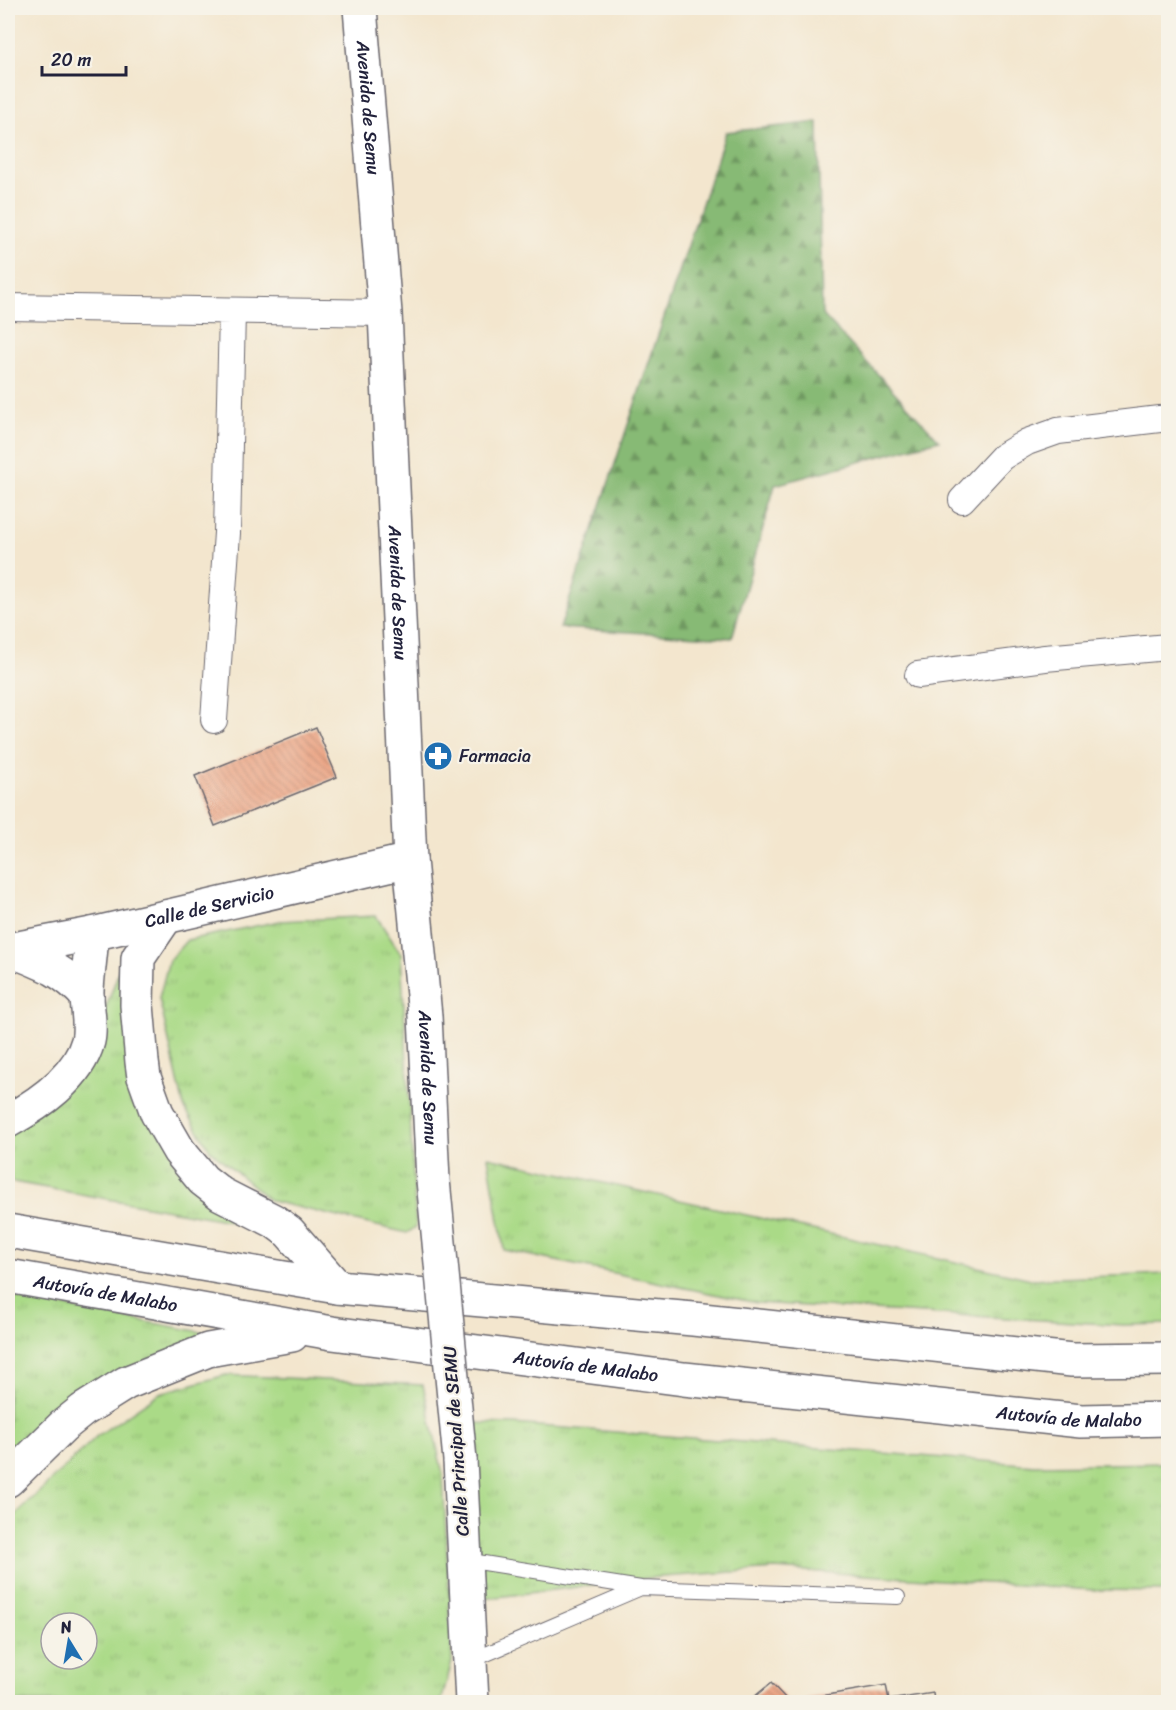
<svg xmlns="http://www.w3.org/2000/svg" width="1176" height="1710" viewBox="0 0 1176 1710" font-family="Sriracha,sans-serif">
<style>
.grass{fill:url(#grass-tufts);stroke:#667e61;stroke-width:1.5;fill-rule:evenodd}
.forest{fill:url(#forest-firs);stroke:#546e58;stroke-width:1.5}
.building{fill:url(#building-back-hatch)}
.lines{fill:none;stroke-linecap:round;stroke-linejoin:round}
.lane-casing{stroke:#6b676e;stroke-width:16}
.street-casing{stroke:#6b676e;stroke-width:28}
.secondary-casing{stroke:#6b676e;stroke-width:36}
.highway-casing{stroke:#6b676e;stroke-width:36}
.lane{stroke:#fff;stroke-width:14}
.street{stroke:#fff;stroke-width:26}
.secondary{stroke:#fff;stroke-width:33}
.highway{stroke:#fff;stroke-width:33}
.secondary-bridge-casing{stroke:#6b676e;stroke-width:36;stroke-linecap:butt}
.secondary-bridge{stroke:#fff;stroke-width:33}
.labels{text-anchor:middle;stroke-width:4.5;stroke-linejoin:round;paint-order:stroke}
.street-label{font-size:18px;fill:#22223b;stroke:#f7f3e8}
.poi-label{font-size:18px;fill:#22223b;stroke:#f7f3e8;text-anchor:start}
</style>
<defs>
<pattern id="grass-tufts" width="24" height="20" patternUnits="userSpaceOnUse" patternTransform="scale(1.5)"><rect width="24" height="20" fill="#aada87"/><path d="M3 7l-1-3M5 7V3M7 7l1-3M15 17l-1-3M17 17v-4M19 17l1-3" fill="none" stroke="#92bb75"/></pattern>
<pattern id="forest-firs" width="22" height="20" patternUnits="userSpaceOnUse" patternTransform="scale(1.5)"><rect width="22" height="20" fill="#87ba74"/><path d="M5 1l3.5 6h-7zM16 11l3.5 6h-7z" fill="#6e9760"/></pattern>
<pattern id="building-back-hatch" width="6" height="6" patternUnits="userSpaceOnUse" patternTransform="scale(1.5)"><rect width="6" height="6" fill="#e99875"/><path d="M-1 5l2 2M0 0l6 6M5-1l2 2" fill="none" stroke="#bc7c61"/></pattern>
</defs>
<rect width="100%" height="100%" fill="#f7f3e8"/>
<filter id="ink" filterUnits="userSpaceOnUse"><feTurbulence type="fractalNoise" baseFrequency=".0167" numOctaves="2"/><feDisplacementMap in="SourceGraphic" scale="12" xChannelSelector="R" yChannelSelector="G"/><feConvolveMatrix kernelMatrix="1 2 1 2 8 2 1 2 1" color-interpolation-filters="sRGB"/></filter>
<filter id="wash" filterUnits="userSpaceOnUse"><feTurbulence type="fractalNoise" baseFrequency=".008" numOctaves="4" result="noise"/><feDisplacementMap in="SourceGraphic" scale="24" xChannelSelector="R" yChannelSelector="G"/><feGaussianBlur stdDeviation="1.35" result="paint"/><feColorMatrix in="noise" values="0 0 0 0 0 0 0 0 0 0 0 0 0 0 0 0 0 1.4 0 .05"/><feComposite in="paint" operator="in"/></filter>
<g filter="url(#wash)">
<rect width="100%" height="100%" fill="#f3e6ce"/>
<path class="grass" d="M376 916 401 954 416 1227 407 1233 271 1201 210 1150 184 1107 159 998 169 960 187 940 280 921Z
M119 971 143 1105 274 1229 8 1181V1133L82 1075Z
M488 1157 1031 1279 1168 1274V1324L1123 1325 757 1303 504 1250Z
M8 1296 239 1339 135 1374 8 1473Z
M226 1375 423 1385 443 1474 449 1598 472 1423 513 1424 1035 1465 1168 1463V1591L1093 1590 775 1569 648 1578 449 1603 452 1662 441 1702H8V1522L97 1436 160 1393ZM51 1623H87V1659H51Z"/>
<path class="forest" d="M818 122 822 314 939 440 775 485 732 638 560 628 726 132Z"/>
<g id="blocks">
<path class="building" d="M316 727 337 777 215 826 195 776Z
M771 1683 789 1702H748Z
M886 1685 889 1700 933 1693 934 1702H803L809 1698Z"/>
</g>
</g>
<g filter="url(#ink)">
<use href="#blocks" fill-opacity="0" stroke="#6b676e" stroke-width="1.5"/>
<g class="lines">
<g class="lane-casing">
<path id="lane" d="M465 1560 641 1588 898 1597
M470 1661 641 1588"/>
</g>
<g class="street-casing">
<path id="street" d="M8 307 385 313
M962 500 1002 457 1027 442 1058 431 1168 418
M918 675 1045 658 1168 647
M214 720 227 533 232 312"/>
</g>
<g class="secondary-casing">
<g id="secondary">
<path id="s1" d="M360 8 385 313 410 860 425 1016 433 1180"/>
<path id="s2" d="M8 950 92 934 410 860"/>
<path d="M460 1460 472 1702"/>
</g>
</g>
<g class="highway-casing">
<g id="highway">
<path d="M166 917 138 958 137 1005 142 1062 144 1077 157 1113 179 1151 203 1180 221 1194 274 1221 289 1232 337 1287"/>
<path d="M10 950C43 963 62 969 87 996"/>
<path d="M8 1121C39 1104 78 1078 88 1041 92 1024 86 1007 87 990 88 971 91 953 92 934"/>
<path d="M8 1231 337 1287 693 1319 1072 1360 1168 1359"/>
<path id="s3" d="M8 1276 332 1333 684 1379 1081 1421 1168 1419"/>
<path d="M8 1480 63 1426 83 1410 126 1383 208 1350 292 1335"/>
</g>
</g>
<use href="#lane" class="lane"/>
<use href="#street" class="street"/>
<use href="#secondary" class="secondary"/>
<use href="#highway" class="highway"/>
<g class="secondary-bridge-casing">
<path id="secondary-bridge" d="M433 1180 460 1460"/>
</g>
<use href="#secondary-bridge" class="secondary-bridge"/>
</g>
</g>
<defs>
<g id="pharmacy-disc" transform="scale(1.5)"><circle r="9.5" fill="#1f6fb2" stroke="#f7f3e8"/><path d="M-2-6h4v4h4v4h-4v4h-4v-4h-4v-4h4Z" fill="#fff"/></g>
</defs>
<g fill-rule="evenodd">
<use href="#pharmacy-disc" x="438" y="756"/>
</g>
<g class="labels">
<g class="street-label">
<text dy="6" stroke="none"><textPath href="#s1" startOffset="100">Avenida de Semu</textPath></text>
<text dy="6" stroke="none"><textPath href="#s1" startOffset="586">Avenida de Semu</textPath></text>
<text dy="6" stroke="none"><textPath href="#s2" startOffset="206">Calle de Servicio</textPath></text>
<text dy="6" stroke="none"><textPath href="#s1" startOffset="1072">Avenida de Semu</textPath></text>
<text dy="6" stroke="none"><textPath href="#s3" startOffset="99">Autovía de Malabo</textPath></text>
<text dy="6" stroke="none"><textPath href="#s3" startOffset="585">Autovía de Malabo</textPath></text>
<text dy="6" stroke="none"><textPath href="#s3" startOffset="1071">Autovía de Malabo</textPath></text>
<text transform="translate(456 1441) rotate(-94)" y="6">Calle Principal de SEMU</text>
</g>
<g class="poi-label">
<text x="459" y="762">Farmacia</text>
</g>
</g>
<rect width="1176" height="1710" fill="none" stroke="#f7f3e8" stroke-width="30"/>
<g transform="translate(69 1641) rotate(349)"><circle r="28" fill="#f7f3e8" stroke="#a29fa3" stroke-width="1.5"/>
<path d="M0-4.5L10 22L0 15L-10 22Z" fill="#1f6fb2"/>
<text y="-9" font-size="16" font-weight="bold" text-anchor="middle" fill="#22223b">N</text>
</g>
<path d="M42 66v9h84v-9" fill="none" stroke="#22223b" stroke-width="3"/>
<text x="51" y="66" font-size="18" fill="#22223b" stroke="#f7f3e8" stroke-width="4.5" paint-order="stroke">20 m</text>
</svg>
